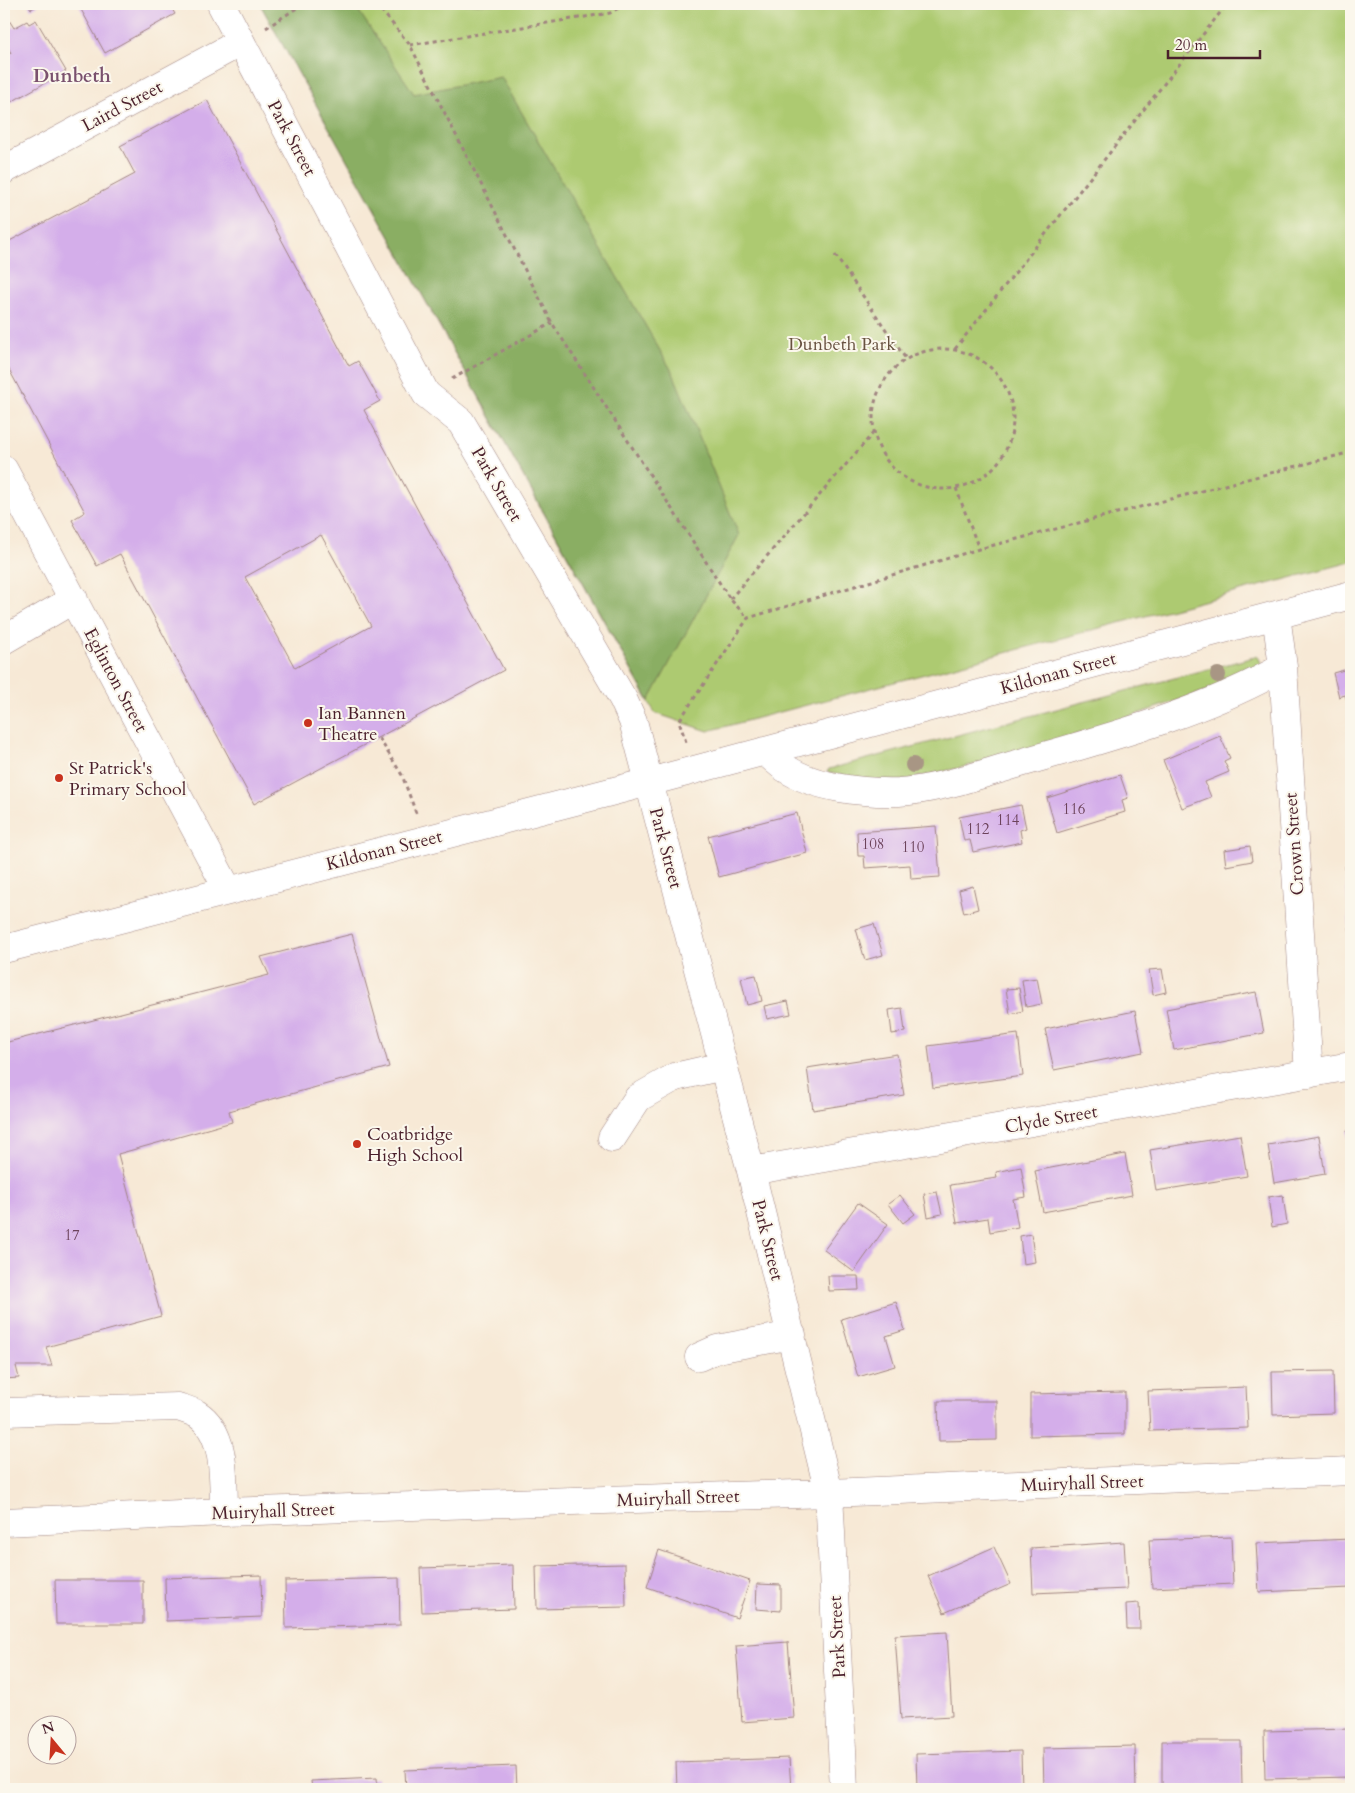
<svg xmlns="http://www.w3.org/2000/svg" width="1355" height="1793" viewBox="0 0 1355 1793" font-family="Cardo,serif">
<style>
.green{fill:#adca71;stroke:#7c744e}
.forest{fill:#8aae63;stroke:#6a6647}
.building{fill:#d4aeea;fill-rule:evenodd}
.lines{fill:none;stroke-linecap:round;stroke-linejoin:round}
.minor-casing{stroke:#a08480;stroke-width:29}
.path{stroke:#a08480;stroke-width:3;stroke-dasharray:4 4;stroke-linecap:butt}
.minor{stroke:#fff;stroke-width:28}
.tree{fill:#a89684}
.poi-dot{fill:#c8321e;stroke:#fbf7ec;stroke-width:2}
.labels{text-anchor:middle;stroke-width:4;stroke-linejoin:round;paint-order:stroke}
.number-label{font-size:15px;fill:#6c435b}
.street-label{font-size:18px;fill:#4a1f2b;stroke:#fbf7ec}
.park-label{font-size:18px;fill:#685240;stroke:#fbf7ec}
.poi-label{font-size:18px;fill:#4a1f2b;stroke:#fbf7ec;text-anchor:start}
.neighbourhood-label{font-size:19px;font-weight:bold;fill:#7a516e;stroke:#fbf7ec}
</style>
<rect width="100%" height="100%" fill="#fbf7ec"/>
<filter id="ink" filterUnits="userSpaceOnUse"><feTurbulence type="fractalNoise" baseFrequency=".02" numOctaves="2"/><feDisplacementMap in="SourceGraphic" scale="10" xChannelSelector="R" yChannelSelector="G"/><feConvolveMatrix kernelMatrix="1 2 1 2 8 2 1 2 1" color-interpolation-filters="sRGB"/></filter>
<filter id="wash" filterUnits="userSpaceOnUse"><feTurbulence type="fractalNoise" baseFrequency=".0096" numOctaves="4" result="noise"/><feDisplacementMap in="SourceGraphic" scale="20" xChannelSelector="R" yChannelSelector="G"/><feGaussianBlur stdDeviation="1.12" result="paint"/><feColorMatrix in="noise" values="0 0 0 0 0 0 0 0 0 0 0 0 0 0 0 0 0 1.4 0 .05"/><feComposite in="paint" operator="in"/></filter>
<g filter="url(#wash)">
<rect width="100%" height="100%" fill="#f7e9d6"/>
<path class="green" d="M260 4H1351V562L708 731 655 713Z
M1258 656 1261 663 1251 676 1012 756 901 781H866L827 772 829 769Z"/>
<path class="forest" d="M260 4H354L414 94 501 77 673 373 739 535 649 701Z"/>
<g id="blocks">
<path class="building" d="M28 4H40L31 9Z
M78 4H169L175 14 105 53Z
M7 17 14 28 27 21 29 24 36 20 66 71 4 106V56L11 53 4 40V18Z
M207 100 349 366 358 361 380 401 364 410 504 670 254 804 120 554 97 566 72 520 85 512 4 360V244L135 174 120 146ZM321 535 371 626 295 668 245 577Z
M1351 668V713L1345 695 1339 697 1333 673Z
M1220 736 1230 758 1224 761 1229 772 1205 782 1211 797 1182 808 1163 760Z
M1120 775 1128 798 1122 800 1125 812 1057 833 1047 798Z
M1021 805 1026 828 1020 830 1022 842 973 852 970 840 964 841 959 817Z
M797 813 807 853 719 877 708 836Z
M936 826 940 877 911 879 910 865 865 868 864 856H858L857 832Z
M1250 846 1252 861 1226 866 1224 850Z
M1351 865V940H1350L1345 866Z
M973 886 978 909 964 913 959 890Z
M874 924 883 955 865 960 856 929Z
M352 934 389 1067 229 1111 232 1122 118 1154 161 1316 46 1347 52 1366H16L19 1378 4 1379V1043L269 975 261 957Z
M1162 969 1166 992 1153 995 1149 970Z
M756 975 762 1001 747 1005 741 978Z
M1037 978 1042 1004 1026 1007 1022 980Z
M1019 988 1023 1011 1010 1014 1006 989Z
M1256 992 1264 1033 1174 1050 1166 1009Z
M788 1001 791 1014 767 1019 764 1006Z
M902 1008 905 1032 892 1034 889 1010Z
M1135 1011 1143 1052 1054 1070 1045 1029Z
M1018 1034 1023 1076 933 1088 928 1046Z
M897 1054 904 1095 813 1110 807 1068Z
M1351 1130V1151H1350L1347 1131Z
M1240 1135 1247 1176 1156 1191 1150 1150Z
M1319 1136 1325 1174 1274 1183 1268 1145Z
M1125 1154 1132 1195 1043 1212 1035 1171Z
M1021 1167 1026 1197 1013 1199 1018 1227 990 1232 988 1218 957 1223 950 1185 997 1178 996 1172Z
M937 1192 942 1214 928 1217 924 1194Z
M900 1195 915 1214 903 1223 888 1204Z
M1283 1195 1287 1224 1272 1227 1268 1197Z
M858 1203 888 1224 854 1272 824 1250Z
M1031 1234 1035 1262 1023 1264 1020 1236Z
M828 1276H858L859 1290 829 1291Z
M896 1302 905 1330 886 1336 895 1366 858 1377 841 1319Z
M1333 1371 1334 1413 1273 1415 1272 1372Z
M1246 1387 1248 1428 1150 1431 1148 1391Z
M1125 1392V1434L1030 1436V1394Z
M938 1401H997V1440L939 1441Z
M1231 1537 1233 1584 1152 1588 1149 1540Z
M1351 1539V1588L1259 1592 1256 1543Z
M1124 1542 1127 1589 1033 1593 1031 1548Z
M994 1547 1011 1584 944 1613 928 1576Z
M659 1550 750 1581 737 1618 647 1587Z
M625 1564 626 1607 537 1609 536 1566Z
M513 1565 514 1609 422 1612 420 1568Z
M261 1575 262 1617 166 1621 165 1578Z
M399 1578 400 1625 286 1628 285 1581Z
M55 1580H143V1624H56Z
M757 1584 781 1585V1611L756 1609Z
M1139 1603 1140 1629H1127L1126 1604Z
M947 1632 952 1716 901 1719 895 1635Z
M788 1642 794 1718 742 1722 736 1646Z
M1351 1729V1777L1265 1779 1264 1731Z
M1162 1741H1241L1242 1786 1162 1787Z
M1135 1746 1136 1789H1044L1043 1748Z
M1021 1751 1022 1789H917L916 1754Z
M789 1758 791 1789H677L676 1762Z
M516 1766 517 1789H406L405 1770Z
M377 1778 378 1789H312L311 1781Z"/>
</g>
</g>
<g filter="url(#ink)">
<use href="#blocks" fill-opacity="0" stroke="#a08480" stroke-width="1"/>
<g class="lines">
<g class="minor-casing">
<path id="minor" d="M221 4 426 394 461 422 623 699 633 721 751 1171 829 1493 844 1789
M4 170 241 42
M4 470 228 890
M1276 615 1283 667 1309 1074
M4 640 74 599
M764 751C771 756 778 763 785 768 815 788 863 793 899 792 936 790 981 774 1017 764 1103 739 1206 712 1283 667
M4 949 649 782 1351 595
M612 1138 638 1098 675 1077 723 1066
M751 1171 1351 1066
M699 1357 717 1349 792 1335
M4 1412 178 1407C184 1409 191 1411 197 1414 227 1433 223 1481 224 1512
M4 1522 224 1512 829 1493 1351 1471"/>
</g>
<path class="path" d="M376 4 410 45 552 323 730 599 748 618
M266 28 303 4
M410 45 610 13 625 4
M835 255 906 359
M955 349 1227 4
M873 419a70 70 0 1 1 140 0a70 70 0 1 1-140 0Z
M452 379 552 323
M956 488 979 549
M730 599 874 432
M379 738 402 775 416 813
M686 742 679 721 748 618 979 549 1351 452"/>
<use href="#minor" class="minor"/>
</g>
<g class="tree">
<circle cx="1218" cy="675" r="8"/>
<circle cx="913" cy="765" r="8"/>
</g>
</g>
<g class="poi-dot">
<circle cx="308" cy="723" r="5"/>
<circle cx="59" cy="778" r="5"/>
<circle cx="357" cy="1144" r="5"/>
</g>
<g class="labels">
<g class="number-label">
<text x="1074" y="814">116</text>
<text x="1008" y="825">114</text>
<text x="978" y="834">112</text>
<text x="873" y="849">108</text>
<text x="913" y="852">110</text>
<text x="72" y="1240">17</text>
</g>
<g class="street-label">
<text transform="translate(122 106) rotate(-28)" y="6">Laird Street</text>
<text transform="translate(292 138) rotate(62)" y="6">Park Street</text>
<text transform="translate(497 484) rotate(60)" y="6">Park Street</text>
<text transform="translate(1058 673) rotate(-15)" y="6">Kildonan Street</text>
<text transform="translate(116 680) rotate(62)" y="6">Eglinton Street</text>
<text transform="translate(1294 844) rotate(-94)" y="6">Crown Street</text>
<text transform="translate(666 848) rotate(75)" y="6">Park Street</text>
<text transform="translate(384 850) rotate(-14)" y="6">Kildonan Street</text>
<text transform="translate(1051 1119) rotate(-10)" y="6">Clyde Street</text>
<text transform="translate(768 1240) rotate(76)" y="6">Park Street</text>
<text transform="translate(1082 1483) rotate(-2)" y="6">Muiryhall Street</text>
<text transform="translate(678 1498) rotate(-2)" y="6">Muiryhall Street</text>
<text transform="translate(273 1511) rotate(-2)" y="6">Muiryhall Street</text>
<text transform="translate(837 1637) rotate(-93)" y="6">Park Street</text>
</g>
<g class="park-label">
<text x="842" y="350">Dunbeth Park</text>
</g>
<g class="poi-label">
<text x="318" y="719">Ian Bannen<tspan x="318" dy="21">Theatre</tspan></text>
<text x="69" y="774">St Patrick's<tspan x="69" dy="21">Primary School</tspan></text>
<text x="367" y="1140">Coatbridge<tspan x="367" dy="21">High School</tspan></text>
</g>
<g class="neighbourhood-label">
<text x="72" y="82">Dunbeth</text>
</g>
</g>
<rect width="1355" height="1793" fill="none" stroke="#fbf7ec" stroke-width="20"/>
<g transform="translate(52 1740) rotate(342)"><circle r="24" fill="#fbf7ec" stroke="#b4a19f"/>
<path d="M0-4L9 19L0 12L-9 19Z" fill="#c8321e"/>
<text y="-8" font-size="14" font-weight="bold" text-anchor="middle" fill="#4a1f2b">N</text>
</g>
<path d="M1168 50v8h92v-8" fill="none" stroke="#4a1f2b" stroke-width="2.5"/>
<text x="1175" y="50" font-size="15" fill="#4a1f2b" stroke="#fbf7ec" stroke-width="4" paint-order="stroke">20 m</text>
</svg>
